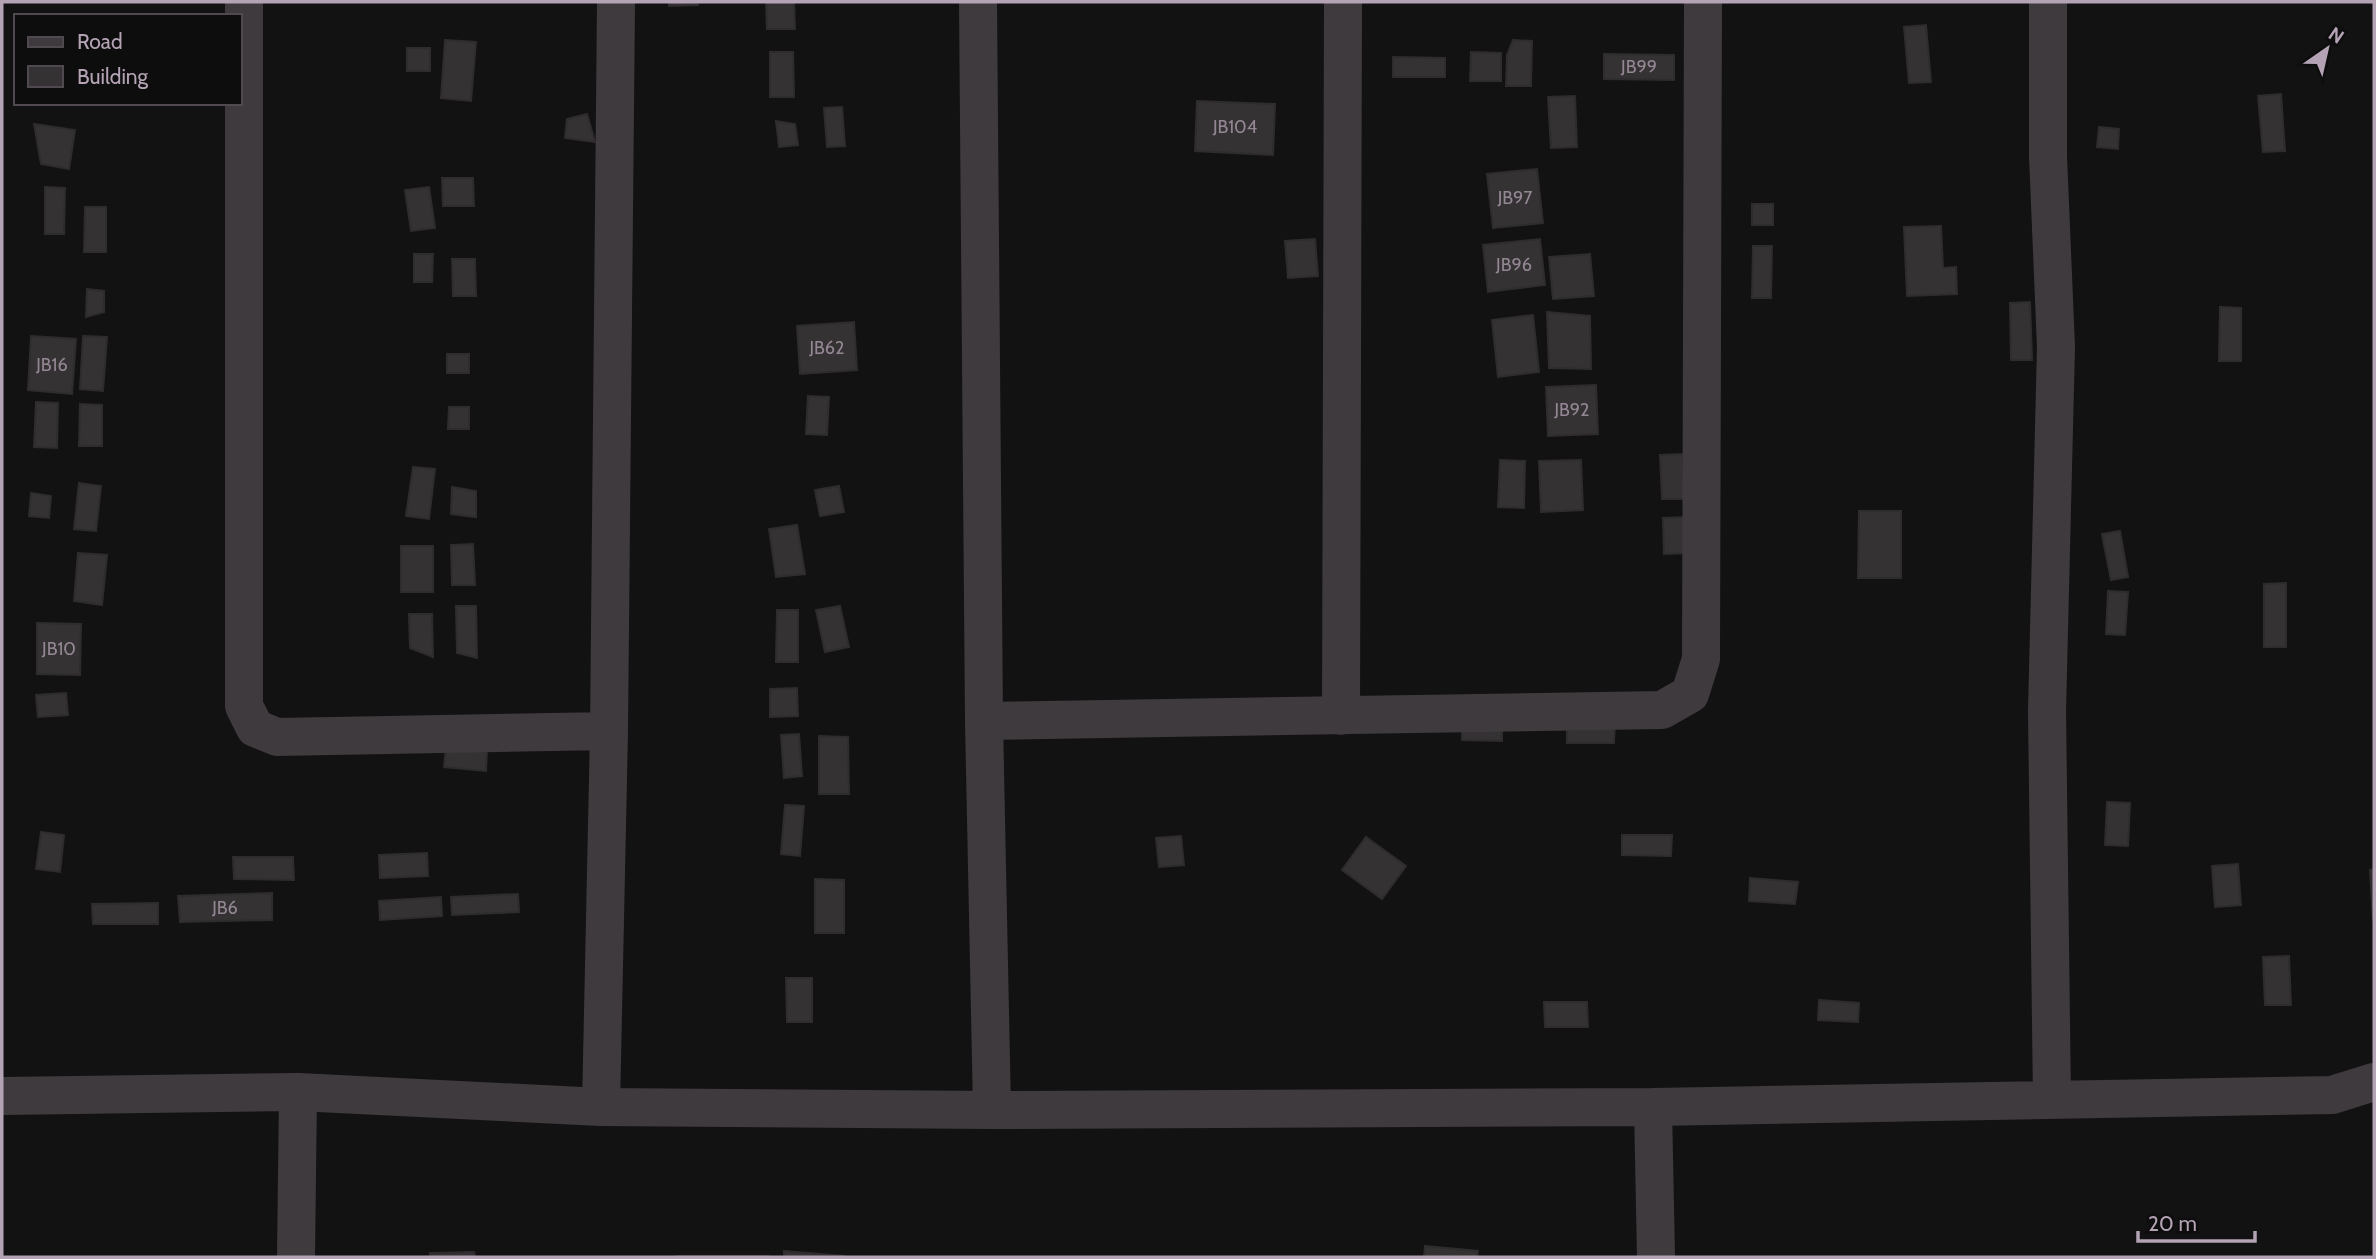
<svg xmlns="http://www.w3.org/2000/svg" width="2376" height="1259" viewBox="0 0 2376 1259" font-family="Cabin,sans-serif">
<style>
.building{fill:#353234;stroke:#2f2c2e;stroke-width:2}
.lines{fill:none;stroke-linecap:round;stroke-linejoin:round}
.minor{stroke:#3f3a3e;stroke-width:38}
.labels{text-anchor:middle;stroke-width:5;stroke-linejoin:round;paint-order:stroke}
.number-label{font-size:18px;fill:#948794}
</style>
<rect width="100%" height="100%" fill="#131213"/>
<path class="building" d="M669 2H697L698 5 669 6Z
M766 2H794L795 29H767Z
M1926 25 1931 82 1909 83 1904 27Z
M445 40 476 42 471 101 441 98Z
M1513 40 1532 41 1531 86H1506L1507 55Z
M407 48H430V71H407Z
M770 52H793L794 97H770Z
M1471 52 1501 53V81H1470Z
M1604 54 1674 55V80L1604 79Z
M1393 57 1445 58V77H1393Z
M2281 94 2285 151 2263 152 2258 96Z
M1575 96 1577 147 1551 148 1548 97Z
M1197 101 1275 104 1273 155 1195 151Z
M842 107 845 146 827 147 824 108Z
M587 114 595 142 565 138 567 119Z
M776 121 795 124 798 145 779 147Z
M34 124 75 130 69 169 41 164Z
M2099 127 2119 129 2118 149 2097 147Z
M1537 169 1543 223 1493 228 1487 174Z
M442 178H473L474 206H443Z
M45 187 65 188 64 234H45Z
M429 187 435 228 411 231 405 190Z
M1752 204H1773V225H1752Z
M85 207H106V252H84Z
M1941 226 1943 268 1956 267 1957 294 1907 296 1904 227Z
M1315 239 1318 276 1288 278 1285 241Z
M1540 239 1545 285 1488 292 1483 245Z
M1753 246H1772L1771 298H1752Z
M414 254H433L432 282H414Z
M1590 254 1594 296 1553 299 1549 257Z
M452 259H475L476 296H453Z
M87 289 104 291V312L86 317Z
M2030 302 2032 360H2011L2010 303Z
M2220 307 2241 308V361H2219Z
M1547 312 1590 316 1591 369 1549 368Z
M1533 315 1539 372 1498 377 1492 320Z
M854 322 857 370 800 374 797 326Z
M31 336 76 339 72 394 28 390Z
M83 336 107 337 103 391 80 389Z
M447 354H469V373H447Z
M1596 385 1598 434 1548 436 1546 387Z
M808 396 829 397 827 435 806 434Z
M36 402 58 403 57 448 34 447Z
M80 404 102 405V446H79Z
M449 407H469V429H448Z
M1683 454 1685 499H1662L1660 455Z
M1500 460 1525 461 1524 508 1498 507Z
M1581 460 1583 510 1541 512 1539 461Z
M413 467 435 469 429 519 406 516Z
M79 483 101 486 96 531 74 529Z
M839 486 844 512 820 516 815 490Z
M452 487 476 491V517L451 514Z
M31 493 51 496 49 518 29 516Z
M1859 511H1901V578H1858Z
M1690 517 1691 553 1664 554 1663 518Z
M797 525 805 574 776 577 769 529Z
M2120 531 2128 577 2111 580 2102 534Z
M473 544 475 585H452L451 545Z
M401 546H433V592H401Z
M78 553 107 555 102 605 74 601Z
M2286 583V647H2264V584Z
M2108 591 2128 592 2125 635 2106 634Z
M456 606H476L477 658 457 653Z
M840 606 849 647 825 652 816 610Z
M777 610H798V662H776Z
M409 614H432L433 657 410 648Z
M37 623 81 624 80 675 37 674Z
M797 688 798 716 770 717V689Z
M66 693 68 715 38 717 36 695Z
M1462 717 1502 718V741L1462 740Z
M1567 720 1615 721 1614 743H1567Z
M799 734 802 776 784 778 781 735Z
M819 736 848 737 849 794H819Z
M446 747 487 750 486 771 444 767Z
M2107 802 2130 803 2128 846 2105 845Z
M785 805 804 806 800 856 781 854Z
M41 832 64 835 60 872 36 869Z
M1622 835H1672L1671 856 1622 855Z
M1181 836 1184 865 1159 867 1156 838Z
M1366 837 1406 866 1382 899 1342 870Z
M427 853 428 876 380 878 379 855Z
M233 857H293L294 880 234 879Z
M2238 864 2241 905 2215 907 2212 866Z
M2374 869V920H2373L2370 870Z
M1750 878 1798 882 1795 904 1749 901Z
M815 879 844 880V933H815Z
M272 893V920L180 922 178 896Z
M518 894 519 912 452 915 451 897Z
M441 897 442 916 380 920 379 901Z
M158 903V924H93L92 904Z
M2289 956 2291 1005H2265L2263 957Z
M786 978H812V1022H787Z
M1819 1000 1859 1003 1858 1022 1818 1020Z
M1544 1002H1587L1588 1027H1545Z
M1425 1246 1478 1251 1477 1257H1424Z
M784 1251 844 1256V1257H784Z
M474 1252 475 1257H430V1253Z
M677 1256H768V1257H677Z"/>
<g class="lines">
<path class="minor" d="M244 2V706L255 728 277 737 609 731 616 2
M978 2 984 721 992 1110
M2048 2V156L2056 347 2047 711 2052 1100
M1341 716 1343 2
M984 721 1662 710 1690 694 1701 659 1703 2
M2 1096 298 1092 601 1107 992 1110 1653 1107 2332 1095 2374 1082
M601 1107 609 731
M1653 1107 1656 1257
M296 1257 298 1092"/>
</g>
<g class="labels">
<g class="number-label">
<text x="1639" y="73">JB99</text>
<text x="1235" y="133">JB104</text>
<text x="1515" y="204">JB97</text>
<text x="1514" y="271">JB96</text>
<text x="827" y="354">JB62</text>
<text x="52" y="371">JB16</text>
<text x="1572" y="416">JB92</text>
<text x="59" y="655">JB10</text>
<text x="225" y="914">JB6</text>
</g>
</g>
<rect width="2376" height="1259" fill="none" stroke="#b3a3b4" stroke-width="7"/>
<rect x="14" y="14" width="228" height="91" fill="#0e0d0e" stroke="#504950" stroke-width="2"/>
<rect x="28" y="37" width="35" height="10" fill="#3f3a3e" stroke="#504950" stroke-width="2"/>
<text x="77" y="49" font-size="21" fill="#b3a3b4">Road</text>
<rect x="28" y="66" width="35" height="21" fill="#353234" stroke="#504950" stroke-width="2"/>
<text x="77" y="84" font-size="21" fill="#b3a3b4">Building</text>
<g transform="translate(2327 49) rotate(34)" stroke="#0e0d0e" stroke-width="5" paint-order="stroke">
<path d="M0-5L12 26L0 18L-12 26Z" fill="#b3a3b4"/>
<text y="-10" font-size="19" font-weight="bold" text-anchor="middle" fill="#b3a3b4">N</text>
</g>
<path d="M2138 1231v10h117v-10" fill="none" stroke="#b3a3b4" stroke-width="3.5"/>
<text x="2148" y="1231" font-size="21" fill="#b3a3b4" stroke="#0e0d0e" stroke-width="5" paint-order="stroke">20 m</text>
</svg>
